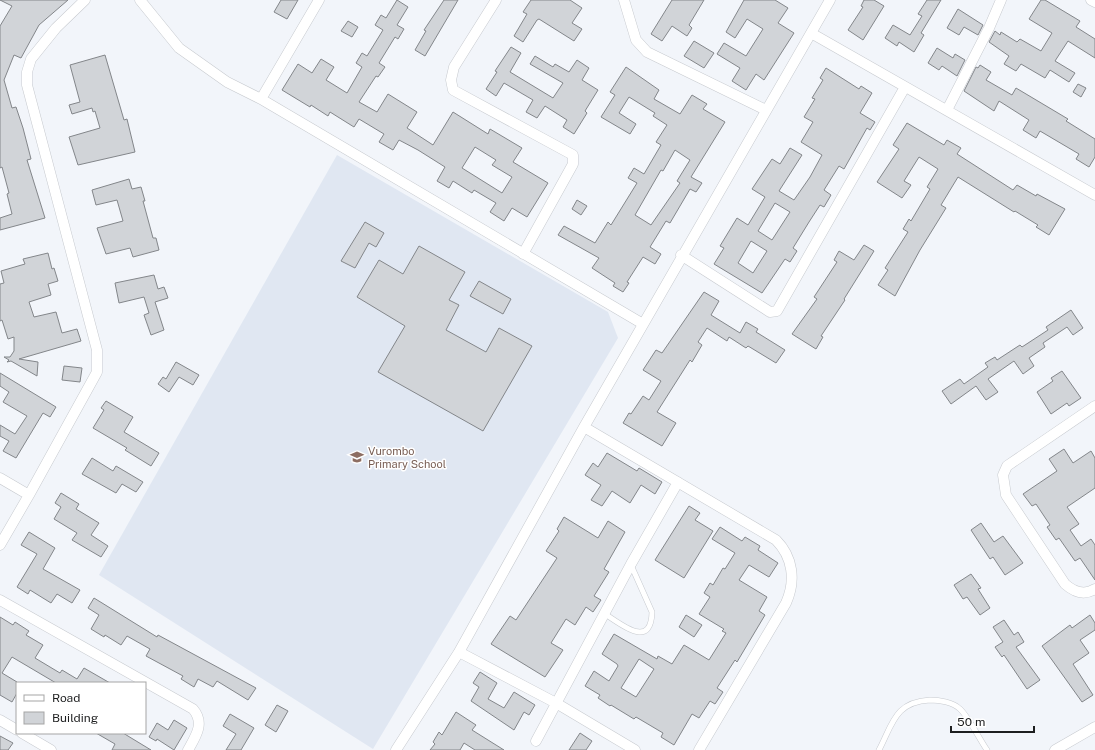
<svg xmlns="http://www.w3.org/2000/svg" width="1095" height="750" viewBox="0 0 1095 750" font-family="'Public Sans',sans-serif">
<style>
.built{fill:#e0e7f2}
.building{fill:#d1d4d8;stroke:#83868a;fill-rule:evenodd}
.lines{fill:none;stroke-linecap:round;stroke-linejoin:round}
.lane-casing{stroke:#c7cacf;stroke-width:6}
.street-casing{stroke:#c7cacf;stroke-width:11}
.lane{stroke:#fff;stroke-width:5}
.street{stroke:#fff;stroke-width:10}
.labels{text-anchor:middle;stroke-width:3;stroke-linejoin:round;paint-order:stroke}
.education-label{font-size:11px;fill:#785e54;stroke:#fff;text-anchor:start}
</style>
<rect width="100%" height="100%" fill="#f2f5fa"/>
<path class="built" d="M337 155 608 312 618 338 373 749 99 575Z"/>
<path class="building" d="M0 0H68L39 25 21 58 14 55 4 80 12 108 16 107 23 128 31 159 27 160 45 218 0 230V218L12 214 7 194 9 193 2 167 0 168V26L12 6Z
M281 0H298L287 19 274 12Z
M397 0 408 7 397 25 404 29 398 39 395 37 379 63 385 67 378 77 376 76 359 102 377 112 388 94 417 112 407 128 433 145 453 112 488 134 490 129 522 148 513 162 548 183 527 217 512 208 504 221 490 212 496 203 474 190 472 193 453 181 449 188 437 181 445 167 418 150 399 140 393 150 379 142 384 134 359 119 354 127 330 112 328 116 311 105 310 107 282 90 298 64 312 73 321 59 334 67 326 80 347 93 362 67 356 63 362 53 367 56 383 30 375 25 381 15 386 18ZM475 147 496 160 492 165 512 177 502 193 462 168Z
M444 0H458L425 56 415 50 426 31 424 30Z
M531 0H570L582 8 572 23 582 29 574 41 539 19 537 20 523 42 514 36 527 14 523 12Z
M672 0H704L689 25 692 28 687 36 672 26 662 41 651 34Z
M744 0H775L788 8 778 23 794 33 764 80 756 74 746 90 732 81 740 68 717 54 724 43 746 56 763 29 747 19 735 38 726 32Z
M864 0H874L884 6 863 40 848 30 863 7 861 6Z
M927 0H941L921 33 924 35 914 52 899 42 897 46 885 38 893 25 910 35 922 16 918 14Z
M1041 0H1045L1080 21 1076 27 1095 39V58L1068 41 1055 61 1075 73 1069 82 1050 70 1045 78 1021 64 1016 71 1004 64 1009 56 989 42 995 31 1000 35 1001 32 1017 42 1020 39 1041 51 1052 33 1029 19Z
M958 9 983 25 978 35 964 27 959 35 947 28Z
M348 21 358 27 352 37 341 31Z
M694 41 714 53 704 68 684 56Z
M511 47 521 53 510 72 553 98 563 83 530 64 535 56 553 67 555 64 569 72 577 60 589 68 582 80 598 90 585 111 587 113 574 134 563 127 567 120 545 106 537 118 526 112 533 100 504 83 496 96 486 89 497 72 495 71Z
M937 48 953 58 955 54 965 60 957 76 942 66 939 70 928 63Z
M105 55 124 120 127 119 135 152 78 165 69 137 100 128 95 111 93 112 92 108 72 114 69 105 80 102 70 65Z
M980 65 991 72 986 80 1012 95 1016 88 1068 119 1066 121 1095 139V157L1089 167 1076 159 1079 154 1040 131 1036 138 1023 130 1029 120 999 101 994 111 964 91 976 67 978 68Z
M626 67 659 90 654 99 680 114 692 95 707 104 703 109 725 122 691 177 702 183 696 192 690 189 670 223 666 221 650 247 661 254 655 264 643 257 627 282 629 283 623 292 613 286 615 283 592 268 599 258 558 235 564 226 595 243 608 222 611 225 637 183 628 178 634 168 644 174 661 145 656 142 667 125 653 116 655 113 629 97 619 113 636 124 630 134 601 117 615 95 610 92ZM675 150 690 160 677 181 680 183 651 225 635 215 661 170 663 171Z
M826 68 859 89 861 86 872 93 860 113 875 122 870 130 867 128 844 169 839 166 824 190 831 195 824 207 820 205 809 222 793 248 797 251 790 262 785 259 762 293 714 264 724 248 720 246 737 218 748 225 765 197 752 189 772 159 780 164 790 148 802 155 779 191 794 200 810 177 822 155 801 142 813 122 804 117 815 99 812 98 823 80 820 78ZM775 203 790 212 772 240 758 231ZM751 241 767 251 753 273 738 263Z
M1078 84 1086 88 1081 97 1073 92Z
M907 123 944 145 947 140 961 148 957 154 1013 190 1017 185 1036 196 1037 194 1065 209 1049 235 1036 227 1038 225 1015 211 1014 212 958 177 941 205 946 208 920 250 895 296 878 285 888 270 885 268 908 232 903 229 909 219 911 221 930 189 927 187 938 169 919 157 904 181 911 185 902 198 877 182 899 149 893 145Z
M129 179 132 189 141 187 145 201H143L153 238H156L159 250 133 257 130 248 106 254 97 228 123 221 117 200 96 205 92 190Z
M577 200 587 206 581 215 572 209Z
M365 222 384 233 376 247 369 243 355 268 341 261Z
M864 245 874 251 844 299 845 300 821 336 823 337 816 349 792 334 817 299 814 297 837 262 834 260 839 251 854 260Z
M419 246 465 272 449 300 459 305 446 330 486 352 499 328 532 346 483 431 378 372 405 326 357 297 379 260 403 274Z
M48 253 52 269 54 268 58 281 48 284 51 295 29 302 34 317 56 312 62 333 77 329 81 341 19 359 38 362 37 376 11 361 7 362 9 360 4 357H10L14 351V337L8 339 2 320 0 321V284L4 283 1 271 25 264 23 259Z
M154 275 158 289 164 287 168 298 155 302 164 330 151 335 144 315 149 313 144 297 119 303 115 283Z
M479 281 511 299 503 314 470 296Z
M704 292 719 301 711 315 740 333 746 322 758 329 756 332 785 350 776 363 748 346 746 348 729 337 727 341 707 328 698 342 702 345 692 362 690 360 657 412 676 423 662 446 623 423 629 413 631 414 643 396 649 400 661 381 643 370 656 350 662 353Z
M1071 310 1083 328 1073 335 1067 327 1043 343 1045 347 1029 358 1034 366 1023 374 1014 361 988 379 998 392 986 400 976 386 951 404 942 391 960 379 964 384 988 367 985 363 995 357 997 360 1020 345 1022 347 1048 330 1046 327Z
M176 362 199 375 193 385 179 377 169 392 158 384 163 377 166 379Z
M64 366 82 368 80 382 62 380Z
M1062 371 1081 398 1069 406 1067 403 1051 414 1037 392 1053 381 1051 378Z
M0 373 56 407 50 417 43 413 16 458 3 451 9 441 0 436V425L15 434 27 416 3 402 9 392 0 386Z
M106 401 133 417 124 432 159 453 151 466 125 450 127 448 93 428 104 410 101 408Z
M1064 449 1073 463 1091 451 1095 458V488L1067 507 1079 524 1070 530 1081 546 1091 539 1095 545V580L1080 558 1075 561 1059 538 1056 540 1047 527 1050 525 1036 504 1032 506 1023 494 1057 471 1049 459Z
M607 453 637 471 639 468 662 482 655 494 641 485 630 503 612 491 602 506 591 500 601 485 585 475 593 463 598 467Z
M92 458 113 471 116 466 143 482 136 492 122 484 116 493 82 474Z
M61 493 79 504 76 509 99 523 91 535 108 546 101 557 72 540 77 533 54 519 61 507 55 503Z
M689 506 700 513 695 520 713 531 684 578 655 560Z
M564 517 598 538 608 521 625 532 604 569 609 572 594 596 601 600 593 612 586 607 575 625 566 619 551 643 563 650 545 677 491 644 510 616 516 620 557 558 546 551 559 531 557 529Z
M981 523 994 542 1003 536 1023 563 1005 575 993 557 990 559 971 530Z
M720 527 742 541 745 537 760 546 758 550 778 563 769 577 749 565 739 580 767 597 759 611 765 615 737 662 735 660 717 688 723 692 715 704 710 701 699 718 692 714 674 745 661 737 663 733 636 717 634 719 611 705 610 706 598 698 600 695 585 686 594 671 609 681 618 666 617 664 602 654 614 634 657 659 658 656 672 664 684 645 709 660 726 633 722 631 724 629 699 614 710 597 704 593 710 583 713 585 723 568 725 569 735 553 712 539ZM639 659 654 669 636 697 621 688Z
M29 532 55 548 43 569 80 590 72 603 57 594 51 603 30 590 28 594 17 587 37 554 21 545Z
M971 574 981 588 978 589 990 608 980 615 967 597 963 599 954 585Z
M94 598 157 637 158 635 256 688 248 700 217 681 213 687 198 679 194 687 181 679 183 676 146 656 150 649 127 636 121 645 105 635 104 637 91 629 99 615 88 608Z
M686 615 702 625 694 637 679 627Z
M1090 615 1095 623V630L1080 640 1089 653 1073 664 1093 695 1082 702 1042 646 1070 625 1072 628Z
M0 617 13 625 15 622 29 631 26 635 43 645 35 658 60 673 62 670 77 679 84 668 110 683H56L12 657 2 673 17 682V693L12 702 0 695Z
M1004 620 1014 635 1018 632 1024 642 1016 647 1040 680 1027 689 1004 655 1002 657 995 647 1003 642 993 627Z
M480 672 497 683 488 699 504 708 514 692 535 705 529 715 524 712 514 730 471 701 479 687 473 683Z
M277 705 288 711 276 732 265 725Z
M456 712 476 725 472 730 504 750H475L464 743 460 750H430L435 744 433 742 439 732 442 735Z
M230 714 254 728 241 750H226L236 734 223 726Z
M174 720 187 728 174 750 157 739 156 741 149 737 157 723 168 730Z
M96 733H123L151 750H112L115 744Z
M580 733 592 741 586 750H569Z
M0 736 13 743 8 750H0Z"/>
<g class="lines">
<g class="lane-casing">
<path id="lane" d="M605 614C621 624 651 650 652 612L631 565
M879 750C893 723 895 702 930 700 939 700 953 702 960 709 968 716 980 740 987 750"/>
</g>
<g class="street-casing">
<path id="street" d="M140 0 179 48 227 82 261 99 643 324
M496 0 454 67 451 80 453 90 573 155V164L523 254
M624 0 636 40 647 52 766 110
M1091 0 1095 2
M811 33 1095 195
M261 99 319 0
M947 110 989 28 1001 0
M681 255 770 312 777 311 905 87
M1095 406 1007 466 1003 475 1006 495 1065 584C1074 592 1084 596 1095 589
M584 427 776 540C793 557 796 581 786 603L699 750
M0 478 29 495 97 372V350L27 85V72L31 59 56 28 85 0
M0 545 29 495
M0 600 193 709C205 723 196 736 188 750
M459 652 556 703 635 750
M0 720 17 730
M22 733 51 750
M536 741 631 564 678 482
M396 750 459 652 584 427 830 0
M1055 750 1095 727"/>
</g>
<use href="#lane" class="lane"/>
<use href="#street" class="street"/>
</g>
<defs>
<g id="school-bare" transform="scale(1.08)"><path d="M0-5L7-2L0 1L-7-2ZM-4 1L0 2.5L4 1V4Q0 6-4 4Z" fill="#8d6e63" stroke="#fff" stroke-width="2.5" paint-order="stroke"/></g>
</defs>
<g fill-rule="evenodd">
<use href="#school-bare" x="357" y="457"/>
</g>
<g class="labels">
<g class="education-label">
<text x="368" y="455">Vurombo<tspan x="368" dy="13">Primary School</tspan></text>
</g>
</g>
<rect x="16" y="682" width="130" height="52" fill="#ffffff" stroke="#a5a5a5"/>
<rect x="24" y="695" width="20" height="6" fill="#ffffff" stroke="#a5a5a5"/>
<text x="52" y="702" font-size="12" fill="#1d1e1f">Road</text>
<rect x="24" y="712" width="20" height="12" fill="#d1d4d8" stroke="#a5a5a5"/>
<text x="52" y="722" font-size="12" fill="#1d1e1f">Building</text>
<path d="M951 726v6h83v-6" fill="none" stroke="#1d1e1f" stroke-width="2"/>
<text x="957" y="726" font-size="12" fill="#1d1e1f" stroke="#ffffff" stroke-width="3" paint-order="stroke">50 m</text>
</svg>
